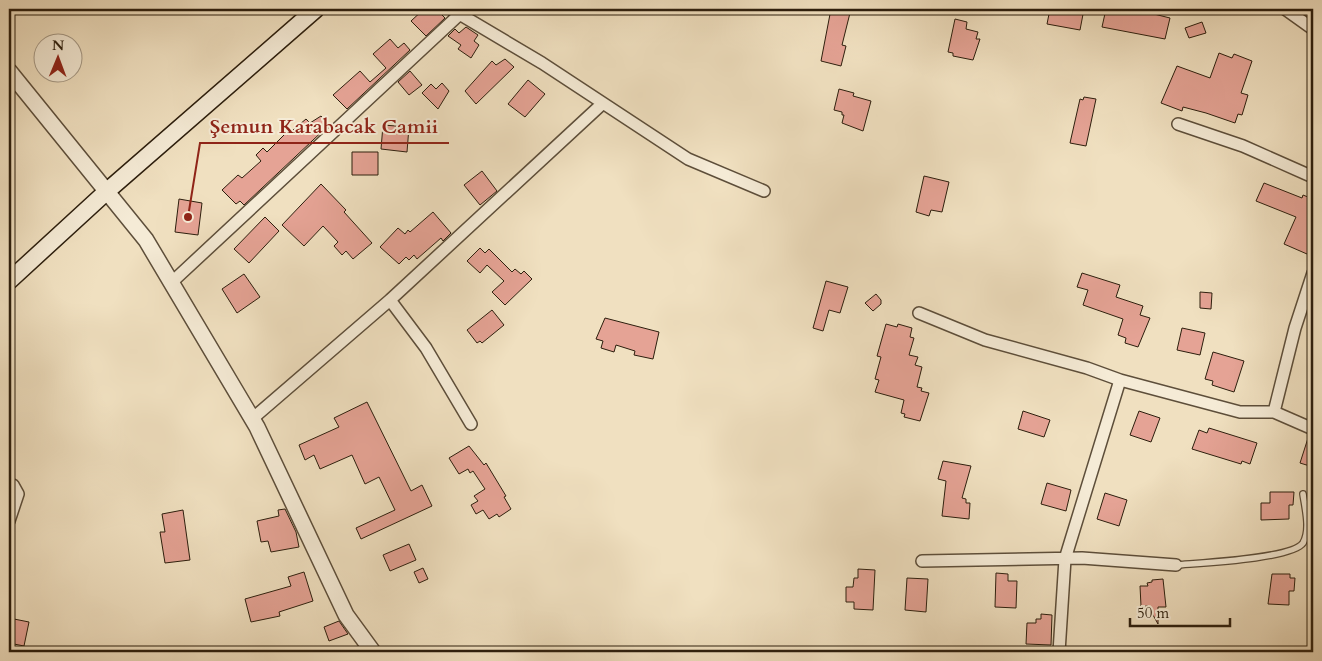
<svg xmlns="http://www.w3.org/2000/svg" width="1322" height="661" viewBox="0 0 1322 661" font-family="Cardo,serif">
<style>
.building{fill:#e5a395;stroke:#2c1e0d}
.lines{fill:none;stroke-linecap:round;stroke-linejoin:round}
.service-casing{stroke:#5d4e3a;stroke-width:8}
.minor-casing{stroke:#5d4e3a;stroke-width:14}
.tertiary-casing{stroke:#5d4e3a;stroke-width:18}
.secondary-casing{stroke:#2c1e0d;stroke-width:19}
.service{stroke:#f5ebd6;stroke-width:5.5}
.minor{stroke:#f5ebd6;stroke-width:11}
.tertiary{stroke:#f5ebd6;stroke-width:15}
.secondary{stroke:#f5ebd6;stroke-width:16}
.leader{fill:none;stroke:#8f2418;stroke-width:2}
.callout-dot{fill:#8f2418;stroke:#f5ebd6;stroke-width:2}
.callout-label{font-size:20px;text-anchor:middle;font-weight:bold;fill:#8f2418;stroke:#f5ebd6;stroke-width:4;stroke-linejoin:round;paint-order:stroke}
</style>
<rect width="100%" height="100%" fill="#f0e0c0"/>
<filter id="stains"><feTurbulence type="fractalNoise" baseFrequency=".004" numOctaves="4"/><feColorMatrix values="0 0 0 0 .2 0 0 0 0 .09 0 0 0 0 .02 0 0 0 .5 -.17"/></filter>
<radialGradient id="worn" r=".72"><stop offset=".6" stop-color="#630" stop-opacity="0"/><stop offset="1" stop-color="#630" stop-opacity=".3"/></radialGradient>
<path class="building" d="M424 9H436L445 18 426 36 411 21Z
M831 9H851L842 45 846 46 841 66 821 61Z
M1050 9H1084L1080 30 1047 24Z
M1106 9H1144L1154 11V14L1170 18 1165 39 1102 27Z
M955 19 967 22 966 29 978 32 976 39H980L973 60 953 56V53L948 52Z
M1202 22 1206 33 1189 38 1185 28Z
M466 27 478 35 474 41 479 45 471 58 458 49 461 45 448 36 455 29 459 33Z
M390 39 398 48 404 43 410 50 347 109 333 95 360 71 370 82 386 68 373 54Z
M1219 53 1232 58 1234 54 1252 61 1241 93 1248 95 1242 115 1238 114 1235 123 1206 113 1183 107 1182 111 1161 103 1177 66 1210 78Z
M505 59 514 67 476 104 465 91 492 61 496 65Z
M410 71 422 85 409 95 398 82Z
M528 80 545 94 525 117 508 104Z
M442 83 449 91 438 109 422 93 431 84 436 89Z
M839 89 854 93 853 96 871 101 863 131 842 123 844 115H842V112L834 110Z
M1084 97 1096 99 1086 146 1070 143 1080 99 1083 100Z
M321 116 329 125 244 205 240 201 236 204 222 190 238 175 242 178 261 161 256 155 263 148 267 152 286 133 287 135 306 119 310 123Z
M383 125 409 127 407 152 381 149Z
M352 152H378V175H352Z
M482 171 497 191 480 205 464 185Z
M924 176 949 182 942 212 931 210 929 216 916 212Z
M1264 183 1302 198 1303 195 1313 199V240L1307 254 1284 244 1296 217 1256 201Z
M321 184 346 210 344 212 372 243 353 259 346 251 342 255 334 246 338 242 323 226 304 246 282 225Z
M179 199 202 203 198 235 175 232Z
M433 212 451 233 443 241 441 238 417 259 414 255 409 260 406 257 399 264 380 247 398 228 405 234 408 230 410 232Z
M265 217 279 231 249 263 234 249Z
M480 248 485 253 489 249 512 272 515 269 521 274 524 271 532 279 505 305 492 292 504 281 487 265 480 273 467 261Z
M1082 273 1120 285 1116 297 1143 306 1140 315 1150 318 1138 347 1125 343 1126 338 1118 335 1123 319 1083 305 1088 290 1077 287Z
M244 274 260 297 237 313 222 289Z
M826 281 848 287 840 313 829 310 823 331 813 328Z
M1200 292 1212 293 1211 309 1200 308Z
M876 294 881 300V304L873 311 865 303Z
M492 310 504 325 482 343 480 341 477 343 467 330Z
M605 318 659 332 653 359 634 355 635 351 616 345 614 352 601 348 603 341 596 339Z
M886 324 897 327 898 324 912 328 910 337 914 338 909 355 918 357 915 365 922 367 917 387 922 388 921 391 929 393 920 421 904 417 905 414 901 413 904 400 875 392 879 380 875 379 881 357 877 356Z
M1182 328 1205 333 1200 355 1177 350Z
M1213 352 1244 361 1234 392 1212 385 1213 381 1205 379Z
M367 402 411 491 422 485 432 506 361 539 356 528 395 510 379 477 365 484 352 455 320 469 314 455 305 460 299 445 339 427 334 418Z
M1023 411 1050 420 1044 437 1018 429Z
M1139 411 1160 418 1151 442 1130 435Z
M1209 428 1257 443 1250 464 1242 461 1241 464 1192 449 1199 430 1207 433Z
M1309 435 1313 436V467L1300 463Z
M469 446 484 465 486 463 506 496 504 497 511 509 499 517 497 514 489 519 483 510 476 514 471 505 478 501 474 496 485 489 473 471 470 473 468 469 459 474 449 458Z
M943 461 971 466 962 498 966 499V503H970L969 519 942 516 946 481 938 479Z
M1047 483 1071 490 1066 511 1041 504Z
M1270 492H1294L1293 505H1289V519L1261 520V503H1270Z
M1105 493 1127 500 1119 526 1097 519Z
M285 509 296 532 299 547 271 552 268 541 261 542 257 521 279 516 278 510Z
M183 510 190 560 165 563 160 532H165L162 514Z
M409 544 416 560 390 571 383 555Z
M423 568 428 579 419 583 414 572Z
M858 569 875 570 873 610 854 609V602H846V587H853L854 578H858Z
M304 572 313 601 279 612 280 616 251 622 245 599 291 586 288 577Z
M996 573 1008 574V581H1017L1016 608 995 607Z
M1272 574H1290V578H1295L1294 591H1289V605L1268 604Z
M907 578 928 579 926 612 905 610Z
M1163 579 1166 607H1158V624L1148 606H1141L1140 586H1148L1147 583 1152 582V580Z
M1041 614 1052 615 1051 645 1026 644 1027 623H1036V619H1041Z
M9 618 29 622 24 646 9 643Z
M339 621 348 634 329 641 324 627Z"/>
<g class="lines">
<g class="service-casing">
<path id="service" d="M1176 565C1198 563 1292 559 1303 543 1311 530 1305 508 1303 494"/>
</g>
<g class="minor-casing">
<path id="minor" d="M451 9 542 63 688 159 764 191
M1285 9 1313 29
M1178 124 1243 146 1313 177
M171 283 460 14
M390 300 426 348 471 424
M919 313 985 340 1087 368 1120 380 1240 412H1274L1313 429
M1274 412 1295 328 1313 273
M252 419 390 300 602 104
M9 484 13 485 18 494 9 521
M922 561 1082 558 1176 565
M1059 652 1065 559 1120 380"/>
</g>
<g class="tertiary-casing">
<path id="tertiary" d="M9 71 146 240 257 427 346 615 373 652"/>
</g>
<g class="secondary-casing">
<path id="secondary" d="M9 281 106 192 316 9"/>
</g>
<use href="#service" class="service"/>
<use href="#minor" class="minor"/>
<use href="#tertiary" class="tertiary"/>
<use href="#secondary" class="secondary"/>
</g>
<path class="leader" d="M188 217L200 143H449"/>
<circle class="callout-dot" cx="188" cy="217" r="5"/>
<g class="callout-label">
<text x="324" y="133">Şemun Karabacak Camii</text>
</g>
<rect width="1322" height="661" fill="none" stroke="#f0e0c0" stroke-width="30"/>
<rect x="10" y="10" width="1302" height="641" fill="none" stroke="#2c1e0d" stroke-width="2.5"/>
<rect x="15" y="15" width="1292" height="631" fill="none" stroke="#2c1e0d"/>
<g transform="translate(58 58) rotate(1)"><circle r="24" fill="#f5ebd6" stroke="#a59986"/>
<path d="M0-4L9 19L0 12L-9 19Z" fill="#8f2418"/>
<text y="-8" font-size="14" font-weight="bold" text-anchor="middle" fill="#2c1e0d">N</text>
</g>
<path d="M1130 618v8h100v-8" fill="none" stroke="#2c1e0d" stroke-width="2.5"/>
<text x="1137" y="618" font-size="15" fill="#2c1e0d" stroke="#f5ebd6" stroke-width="4" paint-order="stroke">50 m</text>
<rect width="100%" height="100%" filter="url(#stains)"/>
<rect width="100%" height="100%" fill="url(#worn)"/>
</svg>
